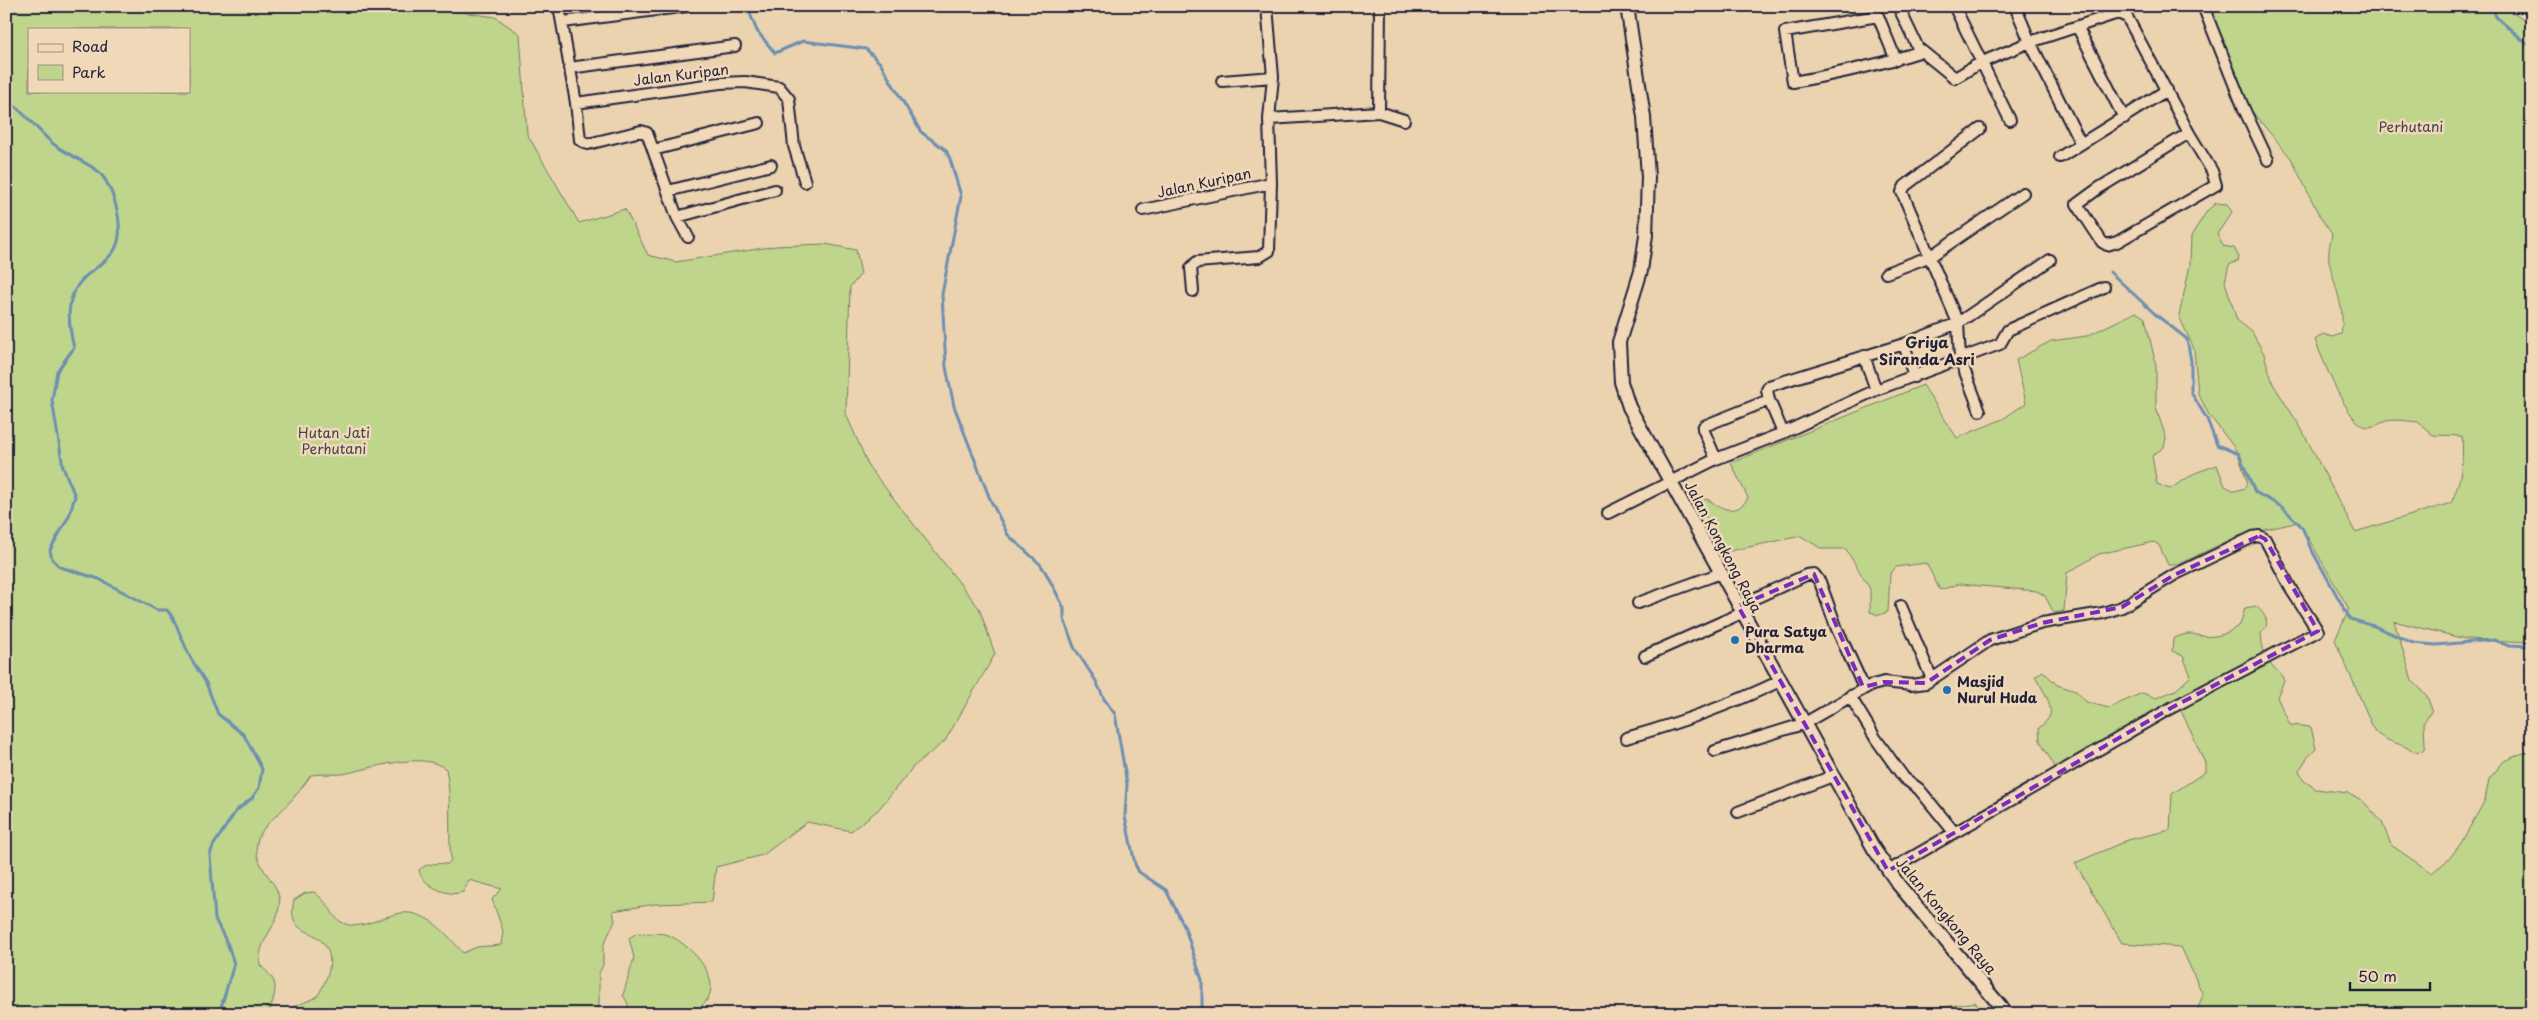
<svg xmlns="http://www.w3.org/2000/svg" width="2538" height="1020" viewBox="0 0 2538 1020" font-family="'Playpen Sans',sans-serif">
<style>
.green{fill:#bfd58b;stroke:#707c63;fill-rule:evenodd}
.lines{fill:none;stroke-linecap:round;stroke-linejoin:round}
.stream{stroke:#6d8fb1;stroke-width:3}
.minor-casing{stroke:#22223b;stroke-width:14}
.tertiary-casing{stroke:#22223b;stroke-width:16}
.minor{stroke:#f0d8b8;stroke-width:10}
.tertiary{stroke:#f0d8b8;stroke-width:12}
.marked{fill:none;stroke:#7b2cbf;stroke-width:4;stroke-dasharray:10 6;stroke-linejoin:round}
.poi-dot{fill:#1f6fb2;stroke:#f0d8b8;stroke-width:2}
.labels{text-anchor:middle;stroke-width:5;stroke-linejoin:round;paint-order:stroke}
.street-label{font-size:14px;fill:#22223b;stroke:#f0d8b8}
.park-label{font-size:14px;fill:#41464b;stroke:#f0d8b8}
.poi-label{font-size:14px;font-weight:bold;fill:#22223b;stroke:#f0d8b8;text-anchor:start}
.neighbourhood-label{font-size:15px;font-weight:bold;fill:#22223b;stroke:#f0d8b8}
</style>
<rect width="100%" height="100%" fill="#ebd3b0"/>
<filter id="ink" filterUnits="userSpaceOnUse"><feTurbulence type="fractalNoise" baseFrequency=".02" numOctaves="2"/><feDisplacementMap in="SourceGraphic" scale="10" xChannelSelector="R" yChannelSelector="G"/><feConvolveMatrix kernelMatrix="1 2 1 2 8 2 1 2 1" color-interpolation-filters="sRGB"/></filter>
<g filter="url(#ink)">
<path class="green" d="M6 6H423L495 17 520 34 527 134 579 223 625 209 648 255 676 262 776 246 826 244 856 250 861 274 850 287 846 414 869 467 979 608 995 654 945 741 913 767 878 810 851 831 807 822 763 855 716 867 712 902 655 904 613 911 615 921 603 946V965L599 973V1014H288L291 1008 317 997C330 975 339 951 314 935 309 932 302 930 298 926 291 919 292 908 294 900L305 893 314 892C319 896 324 901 328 906 331 909 333 916 337 919 361 939 389 906 415 914 435 919 450 938 463 953L477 947 501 945 503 931 492 899 502 889 469 880 463 892C449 898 421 885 419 870 426 863 438 863 448 864L451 860C448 829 452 799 446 769 421 750 371 769 342 774 332 775 322 773 311 775 304 785 296 796 287 805 268 825 244 838 264 870 271 881 282 892 279 908 276 929 257 942 260 965 281 984 276 988 269 1014H6ZM29 29H189V91H29Z
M2207 6H2503L2532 24V642L2465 639 2394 621 2412 680 2427 696 2432 710 2424 722 2425 746 2423 751 2413 752C2400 741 2390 745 2375 732L2335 640 2349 609 2299 522 2238 536 2177 565H2168L2159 545 2154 542 2099 554 2067 573 2064 611 2054 613 2045 596 2037 591 1959 584 1940 590 1926 563 1896 567 1890 574 1888 612 1879 615 1870 612V589L1846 549H1822L1801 536 1725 552 1697 501 1707 499C1722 509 1736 517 1748 498L1731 463 1923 385 1957 438 2003 419 2026 403 2016 360 2051 341 2087 336 2136 312 2145 318 2156 365V408L2166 438 2164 447 2152 456 2157 484 2170 489 2195 473 2217 465 2225 486 2235 491 2245 488 2247 481 2237 451 2209 415 2198 393 2194 349 2179 316 2190 265 2191 236 2207 211 2216 203 2227 204 2232 212 2217 234 2223 246 2234 248 2239 257 2238 261 2229 265 2225 282 2237 320 2252 332 2264 354 2273 384 2301 428 2355 532 2451 503C2461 483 2464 458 2462 436L2433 435 2418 422C2408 421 2396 419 2386 421 2381 423 2374 427 2368 427 2348 427 2322 357 2315 340L2323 334 2332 337 2341 334C2346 309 2334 285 2329 261 2328 252 2330 243 2332 234L2320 217 2291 158 2244 102Z
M2256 606C2265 614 2272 624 2261 633 2262 644 2263 656 2271 665 2276 671 2281 672 2284 681L2277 697 2290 725 2311 727 2316 749 2308 757 2299 770 2303 780 2316 789 2348 793 2362 800 2382 822 2391 845 2432 873 2449 859 2461 843 2485 800 2489 779 2504 761 2523 753 2532 754V1014H2196L2203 995 2181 947 2122 943 2075 863 2128 840 2170 830 2172 794 2205 772V763L2178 704 2058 772 2040 741 2039 728C2043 725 2048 720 2050 715 2053 704 2040 685 2035 676L2043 671 2057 685 2076 691 2086 702 2109 708 2142 693 2156 698 2176 690 2191 676 2183 656 2172 651 2173 639C2194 628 2196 639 2215 636 2225 635 2232 630 2240 625L2245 608Z
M637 933C647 934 659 932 668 935 688 943 719 974 709 996 706 1004 698 1008 693 1014H628V1004L623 995 634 958 629 938Z
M1975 1002 1983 1014H1931L1944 1007Z"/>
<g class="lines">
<path class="stream" d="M747 6 757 31 775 53 803 41 866 49 880 63 921 132 946 150 950 159 961 196 942 294 946 367 954 406 990 499 1008 535 1040 564 1046 573 1064 608V619L1074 647 1096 681 1104 699 1115 714 1127 784 1125 816 1135 864 1139 872 1166 890 1185 928 1202 980V1014
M2492 6 2496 17 2532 48
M6 99C23 111 35 127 50 141 62 153 94 165 101 174 114 190 126 229 115 249 108 262 95 267 85 277 64 296 68 323 74 348L57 371 52 400 63 467 75 496 69 516 50 550 52 559 60 567 99 579 157 610H167L173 618 190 657 206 683 218 714 244 735 262 769 259 788 252 798 236 811 213 846 210 855 215 919 228 945 234 964 219 1014
M2110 272 2155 314 2187 339 2191 361V392L2207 419 2217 445 2239 454 2255 492 2282 507 2302 527 2310 547 2350 619 2374 626 2413 643 2436 645 2494 640 2509 645 2532 646"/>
<g class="minor-casing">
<path id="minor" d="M559 6 576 103 580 140 588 144 641 131 647 133 677 217 688 237
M1898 6 1918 48 1955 78 1980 63 2030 42 2118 13 2127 17 2189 133 2099 188 2077 204 2102 242 2107 245 2117 242 2216 185 2212 171 2189 133
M1954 6 2010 120
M2015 6 2030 42 2081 144
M2203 6 2244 109 2268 160
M563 22 688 6
M2078 28 2124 118
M1896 60 1878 16 1785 32 1793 82C1837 74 1879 65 1922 51
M569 68 735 46
M1222 81 1273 77
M576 103 720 83 745 82 779 87 789 99 794 146 805 182
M1379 112 1380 6
M1269 119 1379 112 1404 120
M653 150 759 123
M2060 157 2167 90
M668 191 771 165
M1143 210 1271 183
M677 217 775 190
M1886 273 1931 256 2023 193
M1193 291 1191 268 1197 262 1259 257 1269 251 1271 183 1269 119 1273 77 1267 6
M1904 344 1914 377
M1864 356 1876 390
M1980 411 1960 359 1958 323 1902 192 1905 186 1980 129
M1783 433 1769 400 1767 390 1769 386 1904 344 1958 323 2050 260
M1716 459 1703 429 1704 426 1769 400
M1608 513 1716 459 1783 433 1876 390 2000 344 2008 330 2104 287
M1638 603 1721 573
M1738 606 1806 575 1814 574 1820 582 1837 629 1864 688
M1901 606 1932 679
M1645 656 1742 613
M1850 696 1876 739 1904 778 1919 789 1954 832
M1626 738C1680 723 1730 705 1780 681
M1715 751 1803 724 1869 686 1884 682 1911 685 1926 683 1990 640 2042 623 2103 613 2122 607 2174 575 2253 537 2259 536 2265 539 2292 591 2318 631 2171 708 1888 871
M1738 812 1833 776"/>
</g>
<g class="tertiary-casing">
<path id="tertiary" d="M1627 6 1644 117 1648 177 1646 235 1641 271 1619 342 1621 382 1629 407 1874 849 1898 884 2007 1014"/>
</g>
<use href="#minor" class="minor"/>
<use href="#tertiary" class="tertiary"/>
</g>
</g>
<path class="marked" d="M2259 536 2265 539 2318 631 2171 708 1888 871 1738 606 1814 574 1863 687 1884 682 1926 683 1990 640 2042 623 2122 607 2174 575Z"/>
<g class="poi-dot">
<circle cx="1735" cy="640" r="5"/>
<circle cx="1947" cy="690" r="5"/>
</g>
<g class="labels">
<g class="street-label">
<text transform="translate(681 75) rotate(-7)" y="5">Jalan Kuripan</text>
<text transform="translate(1204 183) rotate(-12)" y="5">Jalan Kuripan</text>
<text transform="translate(1723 547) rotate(62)" y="5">Jalan Kongkong Raya</text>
<text transform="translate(1946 916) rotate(50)" y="5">Jalan Kongkong Raya</text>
</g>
<g class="park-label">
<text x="2411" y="132">Perhutani</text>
<text x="334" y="438">Hutan Jati<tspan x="334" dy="16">Perhutani</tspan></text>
</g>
<g class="poi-label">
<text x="1745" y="637">Pura Satya<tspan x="1745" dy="16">Dharma</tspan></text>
<text x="1957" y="687">Masjid<tspan x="1957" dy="16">Nurul Huda</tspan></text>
</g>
<g class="neighbourhood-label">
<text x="1927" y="348">Griya<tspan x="1927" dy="17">Siranda Asri</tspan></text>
</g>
</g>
<rect width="2538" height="1020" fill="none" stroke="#f0d8b8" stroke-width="25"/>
<rect x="12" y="12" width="2513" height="995" fill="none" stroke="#22223b" stroke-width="2" filter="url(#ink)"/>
<rect x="28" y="28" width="162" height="65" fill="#f0d8b8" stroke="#9e8f86"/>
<rect x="38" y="44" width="25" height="8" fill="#f0d8b8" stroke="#9e8f86"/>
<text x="72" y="52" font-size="15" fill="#22223b">Road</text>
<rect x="38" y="65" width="25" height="15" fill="#bfd58b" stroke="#9e8f86"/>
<text x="72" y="78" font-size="15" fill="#22223b">Park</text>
<path d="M2350 982v8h80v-8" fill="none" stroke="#22223b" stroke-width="2.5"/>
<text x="2358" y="982" font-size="15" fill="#22223b" stroke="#f0d8b8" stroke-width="4" paint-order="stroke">50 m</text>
</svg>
